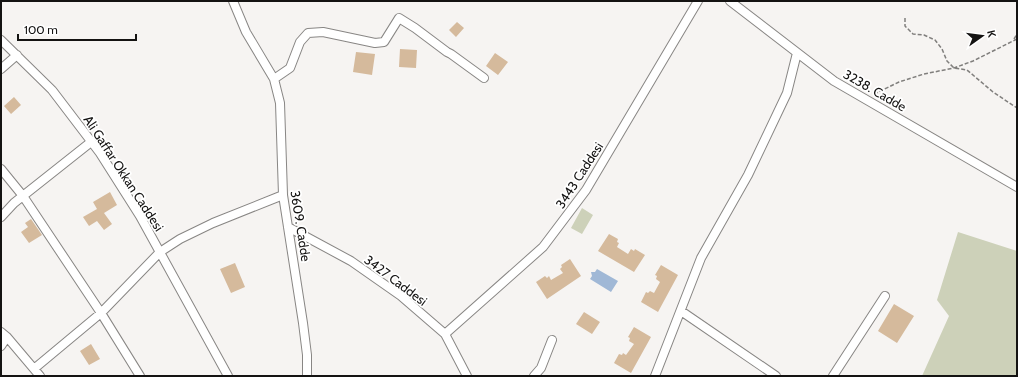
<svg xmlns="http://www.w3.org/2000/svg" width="1018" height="377" viewBox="0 0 1018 377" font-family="Cabin,sans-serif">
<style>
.green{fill:#cdd1b9}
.water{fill:#a0b8d6}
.building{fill:#d5ba9c}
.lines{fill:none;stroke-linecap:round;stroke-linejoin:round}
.minor-casing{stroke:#888684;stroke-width:10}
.path{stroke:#807f7d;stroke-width:1.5;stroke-dasharray:4 2;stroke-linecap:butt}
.minor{stroke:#fff;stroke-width:8}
.labels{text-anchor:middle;stroke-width:3.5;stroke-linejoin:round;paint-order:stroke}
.street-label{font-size:13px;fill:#141312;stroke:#fff}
</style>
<rect width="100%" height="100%" fill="#f6f4f2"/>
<path class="green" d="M582 208 593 215 582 234 571 228Z
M958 232 1017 251V376H922L949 316 937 300Z"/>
<path class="water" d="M597 269 618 281 611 292 590 279 592 276 591 272H595Z"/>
<path class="building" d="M457 22 464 28 456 37 449 30Z
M400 49 417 50 416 68 399 67Z
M356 52 375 54 372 75 353 72Z
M495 53 508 62 498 75 486 66Z
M14 97 21 105 11 114 4 106Z
M110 192 117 205 104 213 112 224 104 230 97 221 89 226 83 217 97 209 93 202Z
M31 219 42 235 29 243 21 232 28 227 25 223Z
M609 234 618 239 617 242 619 243 617 247 628 254 631 249 634 251 635 249 645 255 634 272 598 251Z
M570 259 581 276 547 299 536 282 545 276 547 278 549 276 551 280 563 273 560 269 562 267 561 265Z
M235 263 245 287 231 293 220 269Z
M661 265 678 275 658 312 641 302 646 292 648 293 650 291 654 293 660 282 656 279 657 276 655 275Z
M894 304 914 316 897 343 878 331Z
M584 312 600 322 592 334 576 324Z
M634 327 651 337 631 373 614 363 619 354 622 355 623 353 626 355 634 344 629 341 630 338 628 337Z
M91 344 100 359 89 365 80 351Z"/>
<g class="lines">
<g class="minor-casing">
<path id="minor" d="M233 1 246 32 274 79 280 103 283 195 303 323 307 355V376
M730 1 834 81 1017 187
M1 40 52 90 100 153 140 216 228 376
M1 69 17 55
M274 79 290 68 300 42 308 33 323 32 375 43 384 42 399 18 415 28 447 52 451 54 484 78
M1 169 23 196 101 313 140 376
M1 217 14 203 91 142
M288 227 351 261 401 296 445 334 467 376
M681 311 776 376
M1 332 7 337 40 376
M445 334 543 247 586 190 698 1
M1 346 7 337
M35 368 101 313 160 252 180 239 213 223 283 195
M534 376 541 368 552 340
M655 376 701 258 748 175 787 93 797 53
M833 376 885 296"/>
</g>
<path class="path" d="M905 18V26L913 34 924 35 935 40 942 49 947 61 954 68 967 70 993 92 1017 108
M1014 39 1017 34
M874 94 899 82 924 74 954 68 973 61 1017 39"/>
<use href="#minor" class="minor"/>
</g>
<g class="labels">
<g class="street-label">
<text transform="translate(875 90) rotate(30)" y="5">3238. Cadde</text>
<text transform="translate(124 173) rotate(57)" y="5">Ali Gaffar Okkan Caddesi</text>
<text transform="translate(579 175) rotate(-57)" y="5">3443 Caddesi</text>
<text transform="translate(301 226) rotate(81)" y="5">3609. Cadde</text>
<text transform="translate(396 280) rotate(37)" y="5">3427 Caddesi</text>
</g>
</g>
<rect width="1018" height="377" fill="none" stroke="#141312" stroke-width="4"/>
<g transform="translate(982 36) rotate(76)" stroke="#ffffff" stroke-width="3" paint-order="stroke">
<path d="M0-3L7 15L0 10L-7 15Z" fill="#141312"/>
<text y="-6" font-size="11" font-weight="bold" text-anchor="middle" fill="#141312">K</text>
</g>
<path d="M18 34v6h118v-6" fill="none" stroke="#141312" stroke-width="2"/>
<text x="24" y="34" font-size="12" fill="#141312" stroke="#ffffff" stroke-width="3" paint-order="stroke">100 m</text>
</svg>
